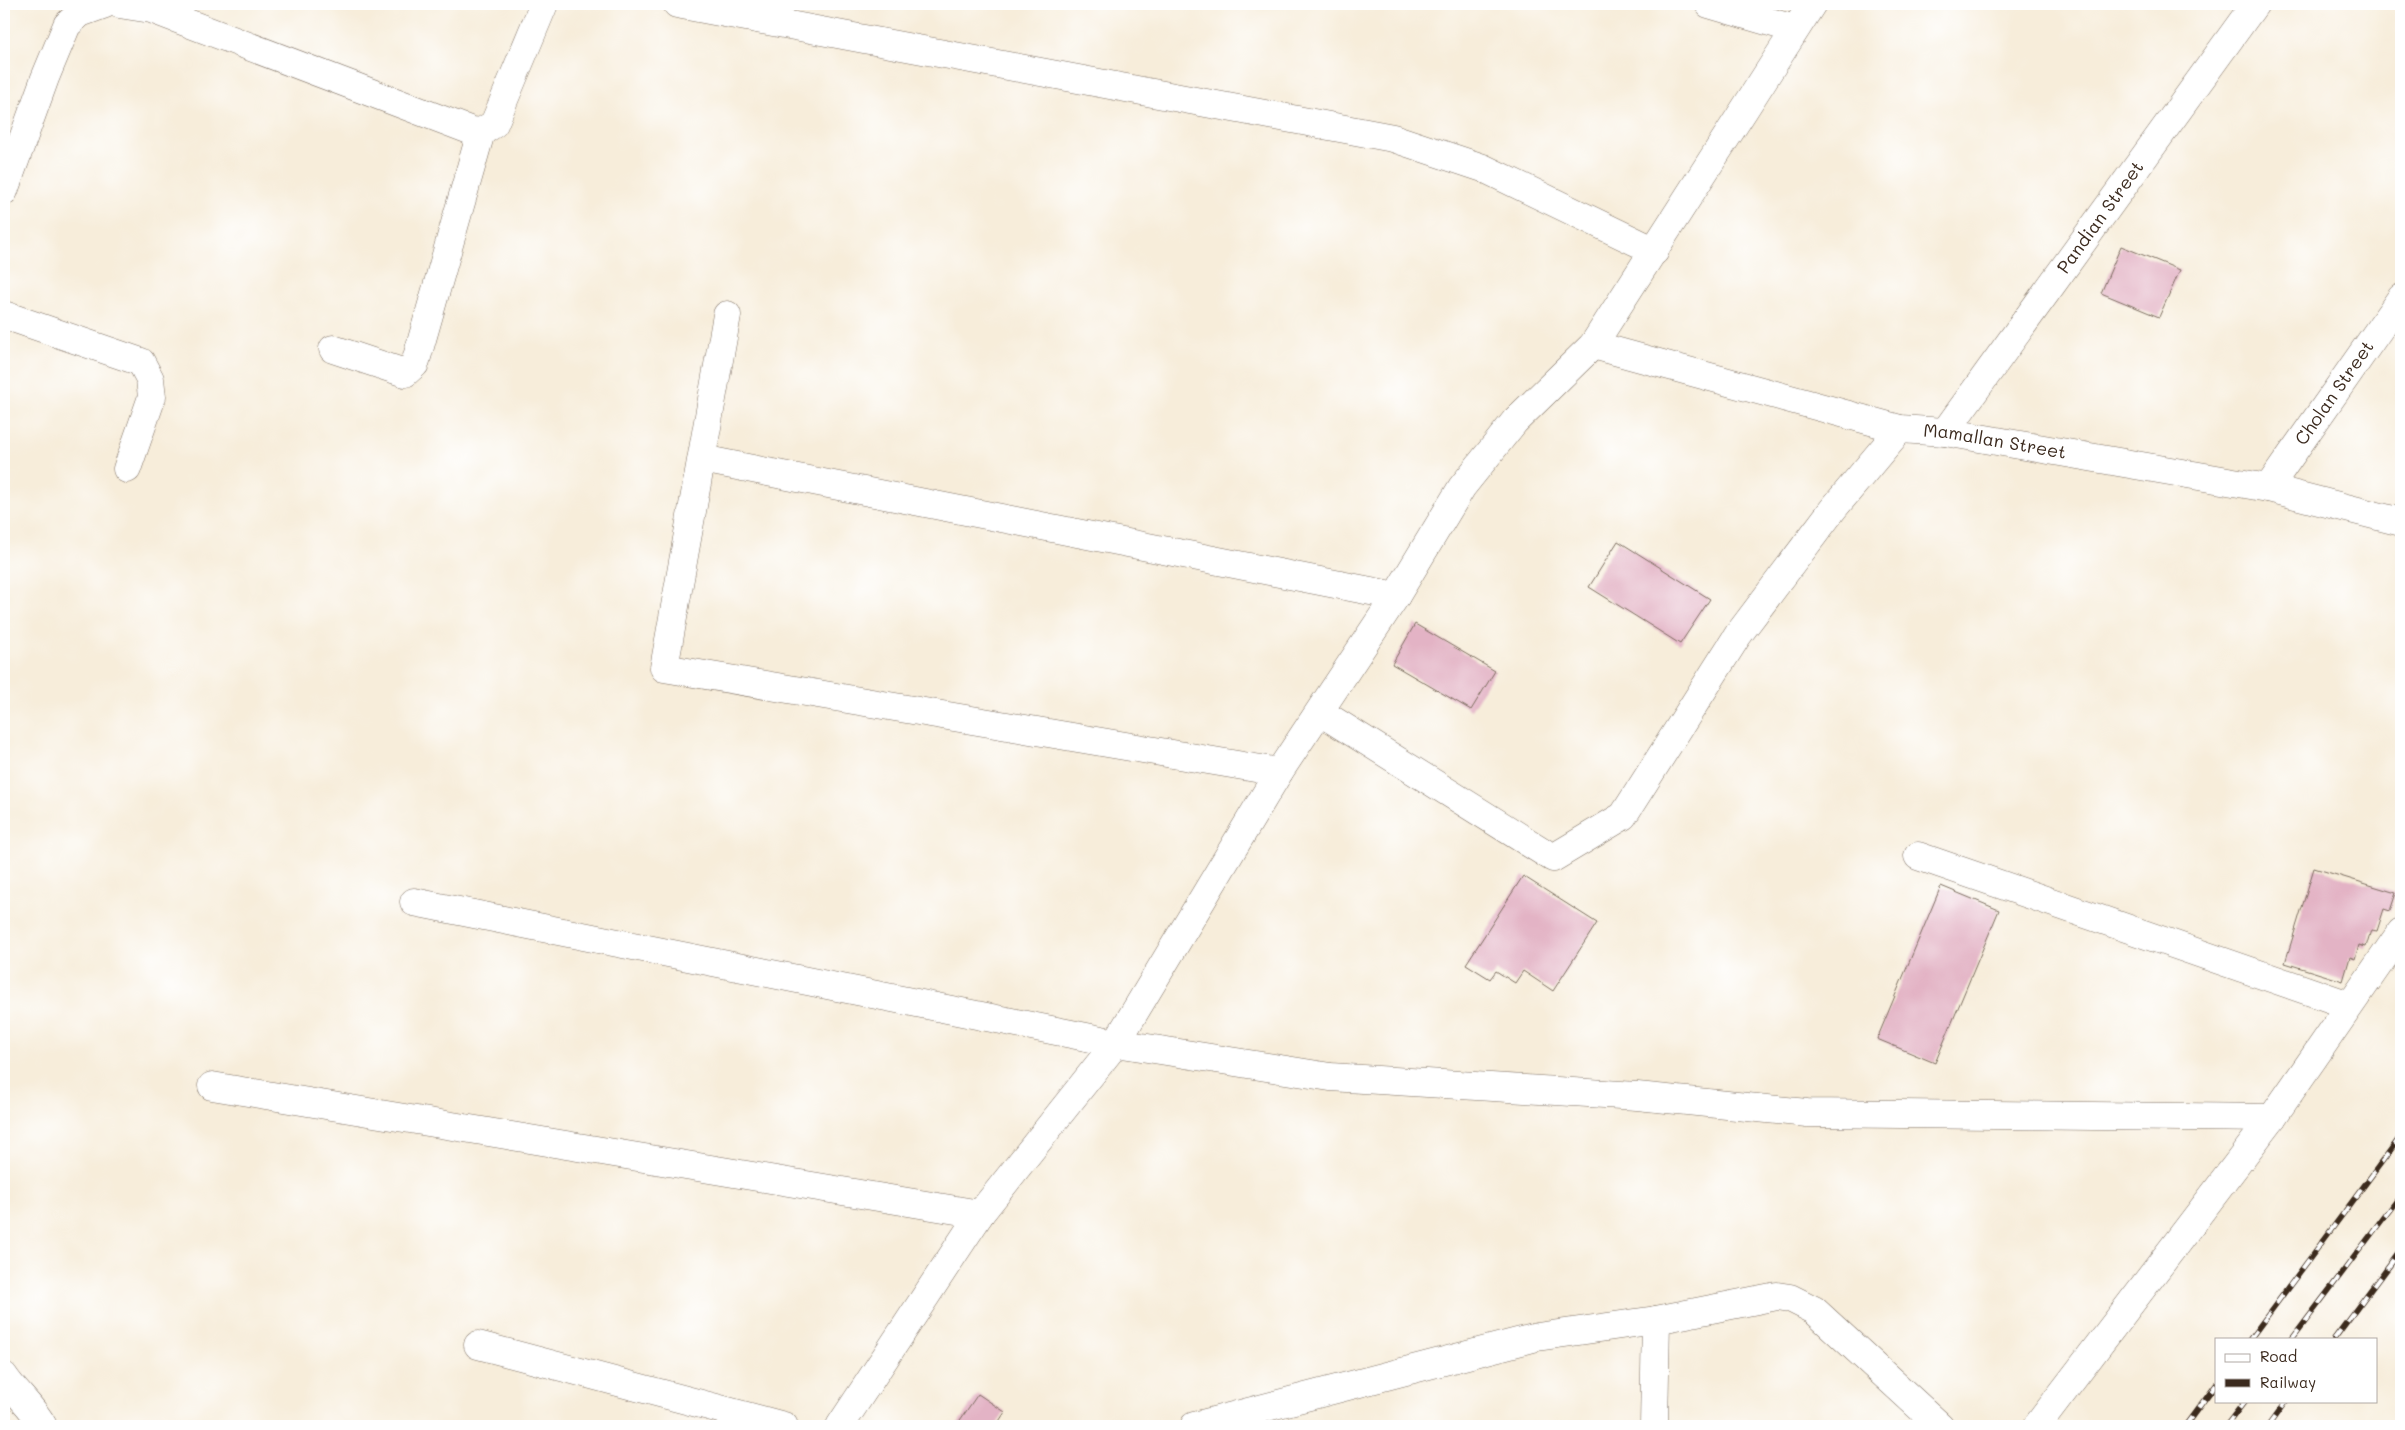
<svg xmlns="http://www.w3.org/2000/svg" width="2405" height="1430" viewBox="0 0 2405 1430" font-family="Mali,sans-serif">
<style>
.building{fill:#e3b3c5}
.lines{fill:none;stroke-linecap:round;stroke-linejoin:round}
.minor-casing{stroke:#7d6e60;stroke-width:29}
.minor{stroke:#fff;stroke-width:28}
.rail-casing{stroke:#3b2a1e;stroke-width:5.5}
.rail{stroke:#fff;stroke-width:4;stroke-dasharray:11;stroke-linecap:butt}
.labels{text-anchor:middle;stroke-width:4;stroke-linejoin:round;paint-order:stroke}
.street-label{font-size:18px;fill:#3b2a1e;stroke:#fff}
</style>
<rect width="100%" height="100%" fill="#fff"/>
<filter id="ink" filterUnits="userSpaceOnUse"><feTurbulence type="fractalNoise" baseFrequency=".02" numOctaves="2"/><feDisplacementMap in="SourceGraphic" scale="10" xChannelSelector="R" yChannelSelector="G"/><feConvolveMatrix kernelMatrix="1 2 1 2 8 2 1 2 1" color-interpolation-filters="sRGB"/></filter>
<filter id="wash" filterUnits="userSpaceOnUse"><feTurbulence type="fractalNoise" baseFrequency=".0096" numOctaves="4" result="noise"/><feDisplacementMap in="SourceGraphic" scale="20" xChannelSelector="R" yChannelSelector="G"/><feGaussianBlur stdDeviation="1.12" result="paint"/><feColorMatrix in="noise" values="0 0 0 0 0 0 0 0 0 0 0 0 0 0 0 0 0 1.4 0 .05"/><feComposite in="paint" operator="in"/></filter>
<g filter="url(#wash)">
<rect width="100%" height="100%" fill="#f7edda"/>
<g id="blocks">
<path class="building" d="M2121 246 2180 270 2159 317 2101 293Z
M1618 541 1710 599 1680 644 1589 587Z
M1415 624 1495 671 1471 710 1392 664Z
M2314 868 2396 893 2390 911 2384 909 2377 931 2371 930 2366 947 2359 945 2355 959 2350 957 2343 981 2285 963Z
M1523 876 1597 923 1553 991 1523 971 1515 983 1496 971 1490 979 1466 964Z
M1941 886 1999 910 1935 1063 1877 1039Z
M978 1394 1005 1412 996 1426H956Z"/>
</g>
</g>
<g filter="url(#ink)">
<use href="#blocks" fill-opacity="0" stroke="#7d6e60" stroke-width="1"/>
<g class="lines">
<g class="minor-casing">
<g id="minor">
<path d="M119 4 151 9 472 131 481 132 494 124 544 4"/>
<path d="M677 4 1393 138 1483 168 1655 251"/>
<path d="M1709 4 1794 29"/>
<path d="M4 191 45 78 67 25 80 13 105 4"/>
<path d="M4 315 141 362 150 379 152 397 127 469"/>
<path d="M727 315 664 668 1279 772"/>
<path id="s1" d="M1593 345 1900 429 1945 432 2268 488 2401 522"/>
<path d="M333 349 405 373 415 364 481 132"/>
<path id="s2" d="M1945 432 2255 4"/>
<path d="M702 459 1396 596"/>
<path id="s3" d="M2268 488 2401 298"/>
<path d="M1320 712 1553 858 1623 816 1738 635 1833 509 1900 429"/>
<path d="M1918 856 2349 1005"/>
<path d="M414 902 1116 1043 1330 1077 1637 1096 1807 1113 2272 1118"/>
<path d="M212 1086 980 1214"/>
<path d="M478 1345 784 1426"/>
<path d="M4 1376C16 1394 33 1407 43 1426"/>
<path d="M840 1426 980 1214 1116 1043 1279 772 1396 596 1462 487 1515 421 1593 345 1812 4"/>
<path d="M1194 1426 1537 1337 1656 1320 1777 1296 1790 1298 1814 1310 1940 1426"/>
<path d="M1654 1426 1656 1320"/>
<path d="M2037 1426 2272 1118 2401 932"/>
</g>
</g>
<use href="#minor" class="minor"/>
<g class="rail-casing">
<path id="rail" d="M2250 1339 2401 1136
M2292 1339 2401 1195
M2334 1339 2401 1249
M2185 1426 2216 1384
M2226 1426 2245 1401
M2268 1426 2286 1401"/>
</g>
<use href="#rail" class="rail"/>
</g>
</g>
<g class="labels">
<g class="street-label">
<text dy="6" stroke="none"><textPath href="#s2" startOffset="265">Pandian Street</textPath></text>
<text dy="6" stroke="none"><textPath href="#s3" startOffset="116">Cholan Street</textPath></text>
<text dy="6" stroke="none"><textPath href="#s1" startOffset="414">Mamallan Street</textPath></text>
</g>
</g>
<rect width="2405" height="1430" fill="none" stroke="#fff" stroke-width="20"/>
<rect x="2215" y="1338" width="162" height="65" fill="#ffffff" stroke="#b1aaa5"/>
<rect x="2225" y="1354" width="25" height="8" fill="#ffffff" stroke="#b1aaa5"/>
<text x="2260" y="1362" font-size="15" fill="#3b2a1e">Road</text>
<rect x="2225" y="1379" width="25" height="8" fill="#3b2a1e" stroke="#b1aaa5"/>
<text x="2260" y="1388" font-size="15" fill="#3b2a1e">Railway</text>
</svg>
